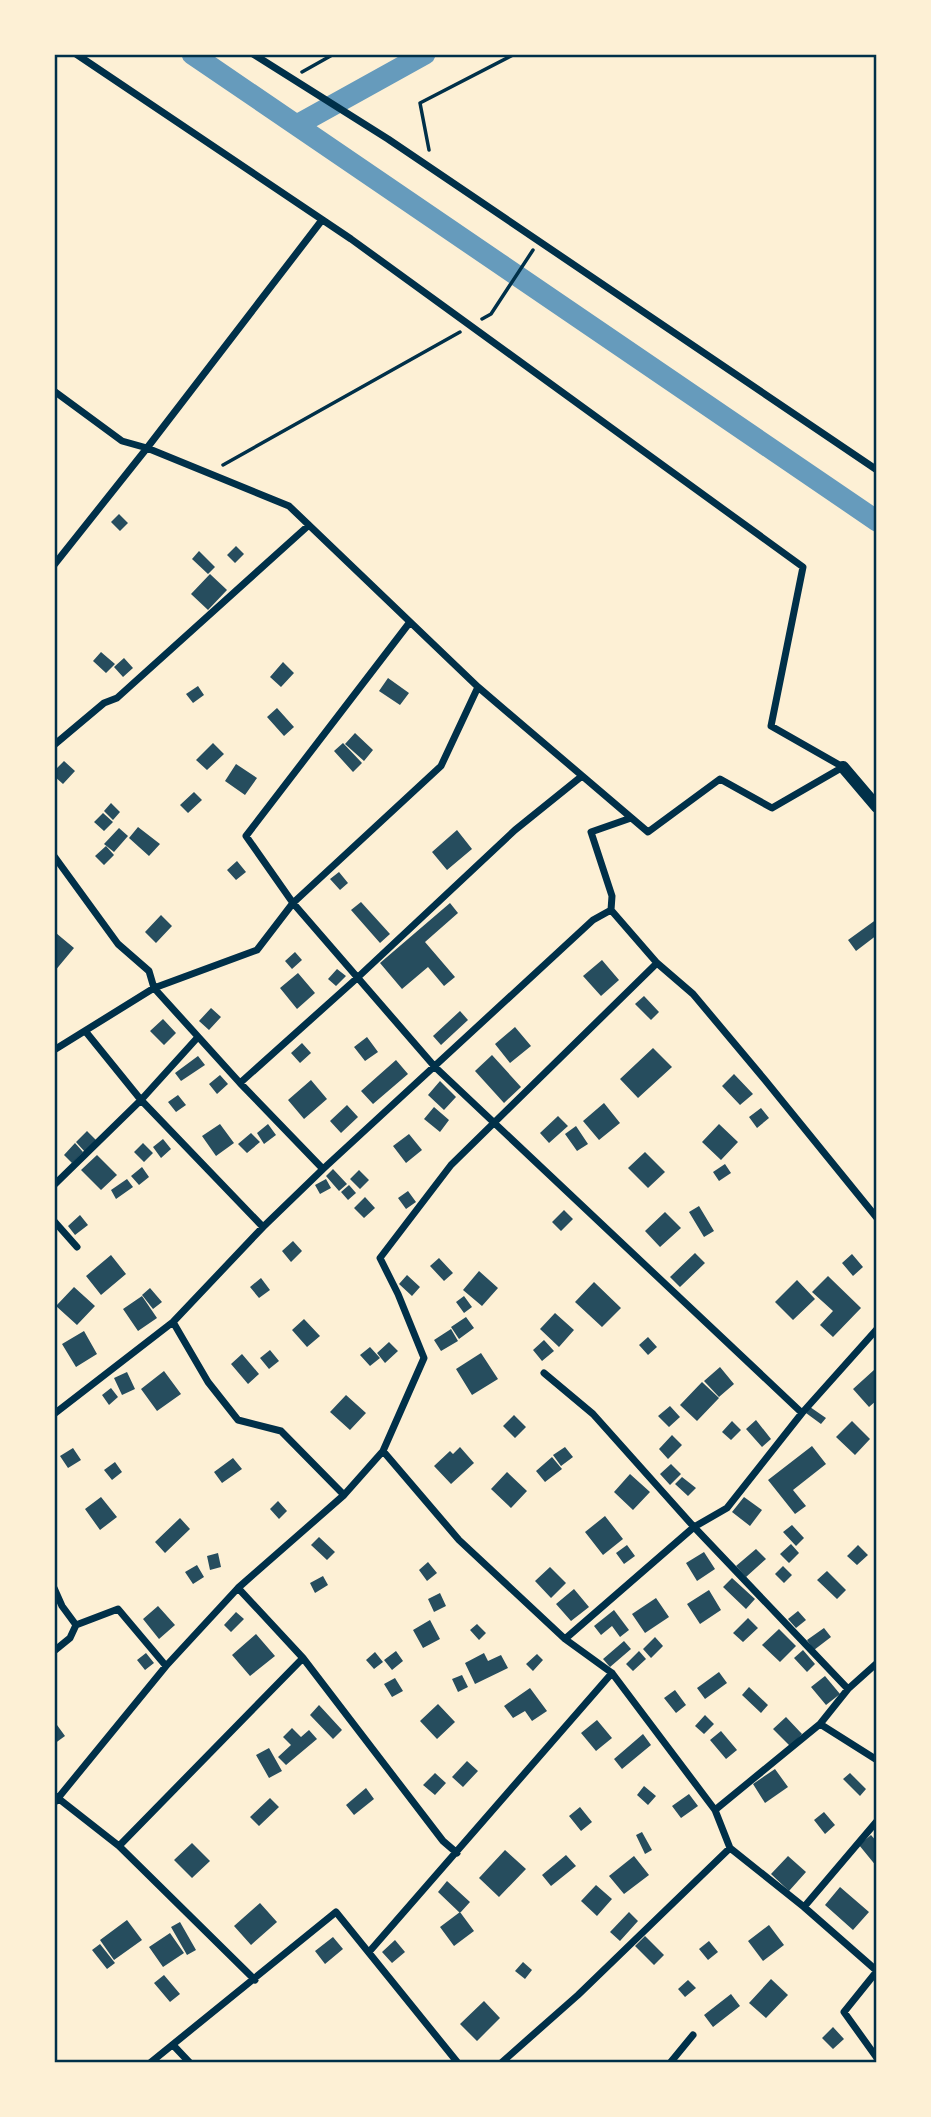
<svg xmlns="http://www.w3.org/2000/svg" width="931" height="2117" viewBox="0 0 931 2117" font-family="Cabin,sans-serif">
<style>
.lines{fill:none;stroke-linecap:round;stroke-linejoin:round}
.canal{stroke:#669bbc;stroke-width:21}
.building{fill:#264d5e}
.path{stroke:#003049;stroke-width:3.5}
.minor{stroke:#003049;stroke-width:7}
.tertiary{stroke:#003049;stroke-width:12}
.neatline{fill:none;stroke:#003049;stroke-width:2.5}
</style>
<rect width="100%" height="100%" fill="#fdf0d5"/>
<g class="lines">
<path class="canal" d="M192 54 877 521
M297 125 425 54"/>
</g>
<path class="building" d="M119 514 128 523 120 531 111 522Z
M236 546 244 554 235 563 227 555Z
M199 551 215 567 208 574 192 559Z
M210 574 227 590 208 610 191 594Z
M101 652 115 664 106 673 93 661Z
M124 658 133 668 123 677 114 667Z
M283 662 294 673 281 687 270 677Z
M388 678 409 693 400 705 379 691Z
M198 686 204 695 193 703 186 694Z
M277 708 294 727 284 736 267 717Z
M355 733 373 750 364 761 345 744Z
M213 743 224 754 207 770 196 760Z
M343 743 362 763 353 772 334 751Z
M64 761 75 771 63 784 54 776V771Z
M236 764 257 778 245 795 225 781Z
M194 792 202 800 188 813 180 805Z
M111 803 120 812 113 820 104 811Z
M103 813 113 822 104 831 94 822Z
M138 827 160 844 149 856 129 838Z
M119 828 128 836 114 852 104 844Z
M457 830 472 849 447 870 432 852Z
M106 846 114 855 104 865 95 856Z
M237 861 246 872 236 880 227 870Z
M339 872 348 883 340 890 330 879Z
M361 902 390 934 380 943 351 910Z
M450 903 458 913 425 942 455 977 444 986 428 967 402 989 380 963Z
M161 915 172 926 156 943 145 932Z
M877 919V935L856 951 848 940Z
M56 933 74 948 54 972V936Z
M295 952 302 960 292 969 285 961Z
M602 960 619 980 601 996 583 976Z
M337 969 346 976 336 986 328 979Z
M298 973 315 993 297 1009 280 988Z
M644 996 659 1012 651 1020 635 1004Z
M211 1008 221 1017 209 1030 199 1021Z
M460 1011 468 1020 441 1045 433 1036Z
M163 1019 176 1033 164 1045 150 1031Z
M515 1027 531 1046 510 1063 495 1044Z
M367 1037 378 1052 365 1061 354 1047Z
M302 1043 311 1053 300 1063 291 1053Z
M653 1048 672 1067 638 1098 620 1079Z
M492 1055 521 1087 504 1103 475 1071Z
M198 1056 205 1065 181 1081 175 1073Z
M396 1060 408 1074 373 1104 361 1091Z
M734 1074 753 1094 740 1105 722 1086Z
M220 1075 228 1084 217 1094 209 1084Z
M311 1080 327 1099 304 1119 288 1100Z
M440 1081 456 1097 444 1110 428 1095Z
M178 1095 186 1105 176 1112 168 1102Z
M604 1103 620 1123 599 1140 583 1121Z
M347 1105 358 1117 341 1133 330 1121Z
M434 1107 449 1120 440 1132 424 1119Z
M761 1108 769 1118 757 1128 749 1117Z
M558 1116 568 1126 549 1143 540 1133Z
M220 1124 234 1143 216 1156 202 1136Z
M268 1124 276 1135 264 1144 257 1133Z
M719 1124 738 1142 721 1160 702 1142Z
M576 1126 588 1144 577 1151 565 1134Z
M87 1131 97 1141 85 1152 76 1142Z
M251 1133 260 1142 247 1153 238 1144Z
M409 1134 422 1150 406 1163 393 1146Z
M163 1139 171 1149 161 1158 153 1147Z
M75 1143 83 1152 72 1163 64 1155Z
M143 1143 153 1153 144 1162 134 1152Z
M645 1152 665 1172 648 1188 628 1168Z
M97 1155 117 1175 101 1190 81 1170Z
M725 1164 731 1173 719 1181 713 1172Z
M142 1167 149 1177 139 1185 131 1176Z
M333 1169 347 1184 339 1191 326 1176Z
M359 1170 369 1180 360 1189 350 1179Z
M127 1179 133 1187 116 1199 111 1190Z
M326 1179 331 1188 320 1194 315 1185Z
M349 1185 356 1193 348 1200 341 1192Z
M408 1191 416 1202 406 1209 398 1198Z
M365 1197 375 1208 364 1218 354 1208Z
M699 1206 714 1231 704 1237 689 1212Z
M564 1210 573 1219 561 1231 552 1222Z
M665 1212 681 1228 660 1247 645 1231Z
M80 1215 88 1225 75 1235 68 1226Z
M293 1241 302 1251 291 1262 282 1251Z
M695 1253 705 1263 680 1287 670 1277Z
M852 1254 863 1267 853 1276 842 1263Z
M111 1255 126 1274 101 1295 86 1276Z
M439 1258 453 1273 444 1281 430 1266Z
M479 1271 498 1288 482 1306 463 1290Z
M407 1275 420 1287 412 1296 399 1284Z
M828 1276 861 1308 833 1337 820 1325 833 1311 812 1292Z
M261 1278 270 1290 259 1298 250 1287Z
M797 1280 815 1299 793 1320 775 1302Z
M594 1282 621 1308 602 1327 575 1302Z
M74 1287 95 1306 77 1325 56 1306Z
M150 1288 162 1302 153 1309 142 1295Z
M142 1296 157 1318 138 1331 123 1309Z
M464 1296 472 1307 464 1313 456 1302Z
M555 1313 574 1330 559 1347 540 1329Z
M466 1317 474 1328 459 1339 451 1327Z
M304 1319 320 1336 307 1347 292 1330Z
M451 1329 458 1341 441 1351 434 1340Z
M84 1331 97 1354 76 1367 62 1344Z
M648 1337 657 1347 648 1355 639 1345Z
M544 1340 554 1351 542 1361 533 1350Z
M389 1342 398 1351 385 1363 377 1353Z
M370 1347 380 1358 370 1366 360 1355Z
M270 1350 279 1361 269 1369 260 1358Z
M481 1353 498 1379 472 1395 456 1369Z
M242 1354 259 1374 248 1384 231 1364Z
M720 1367 734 1384 719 1397 704 1381Z
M874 1370 877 1373V1400L869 1407 853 1389Z
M164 1371 181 1394 157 1411 141 1389Z
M127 1372 135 1389 122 1395 114 1378Z
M702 1382 719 1398 697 1421 680 1405Z
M111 1388 118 1397 109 1405 102 1395Z
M346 1395 366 1413 350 1430 330 1412Z
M670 1406 680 1417 669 1427 658 1416Z
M810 1407 826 1418 821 1424 806 1413Z
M514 1415 526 1427 515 1438 503 1426Z
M756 1420 771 1439 762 1447 746 1429Z
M732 1421 741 1430 731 1440 722 1432Z
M852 1421 870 1439 855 1455 836 1437Z
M672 1435 682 1445 668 1459 659 1449Z
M812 1446 826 1464 793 1490 806 1506 795 1514 768 1480Z
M460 1447 474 1463 451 1484 434 1466 450 1451 453 1454Z
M565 1447 573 1457 561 1466 553 1455Z
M73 1448 81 1460 68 1468 60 1456Z
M552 1457 562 1469 545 1482 536 1471Z
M233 1458 242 1469 222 1483 214 1472Z
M115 1462 122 1472 112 1480 104 1470Z
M671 1464 681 1474 670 1485 660 1474Z
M507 1472 527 1491 511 1508 491 1489Z
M630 1474 650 1492 633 1510 614 1492Z
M682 1477 696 1488 688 1496 675 1484Z
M101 1497 117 1517 100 1530 85 1509Z
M744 1497 762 1510 750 1526 732 1512Z
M278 1501 287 1511 279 1519 270 1509Z
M605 1516 623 1539 603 1555 585 1532Z
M180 1518 190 1529 165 1553 155 1542Z
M792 1525 804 1538 796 1546 783 1532Z
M319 1537 335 1552 327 1560 311 1545Z
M791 1544 799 1553 789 1563 780 1554Z
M627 1545 635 1556 624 1564 616 1553Z
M858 1545 868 1555 857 1565 847 1556Z
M756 1549 766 1559 746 1577 736 1566Z
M704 1552 715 1569 697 1581 686 1563Z
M218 1553 221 1567 210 1570 207 1556Z
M428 1562 437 1573 427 1581 419 1570Z
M197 1565 204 1577 193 1584 185 1572Z
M783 1566 792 1575 784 1583 775 1574Z
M550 1567 566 1583 551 1598 535 1581Z
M827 1571 846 1590 837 1599 817 1580Z
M323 1576 328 1585 315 1593 310 1583Z
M732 1578 755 1599 746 1609 723 1587Z
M574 1589 589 1607 571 1621 556 1604Z
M709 1590 721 1610 700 1624 687 1604Z
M440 1593 446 1606 434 1612 428 1599Z
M656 1598 669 1617 645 1633 632 1614Z
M158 1606 175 1625 159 1639 143 1619Z
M614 1610 629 1630 620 1637 612 1626 601 1635 594 1626Z
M798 1611 806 1620 796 1628 788 1619Z
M236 1612 244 1619 231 1632 224 1625Z
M748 1618 758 1628 743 1642 733 1633Z
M430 1620 440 1639 423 1648 413 1630Z
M477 1624 486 1633 479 1640 470 1630Z
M824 1628 831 1637 814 1650 807 1640Z
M779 1629 796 1646 780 1662 762 1645Z
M256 1634 275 1656 250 1676 232 1655Z
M655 1637 663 1646 651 1658 643 1649Z
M624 1641 631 1649 610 1667 603 1659Z
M803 1650 815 1664 807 1672 794 1658Z
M396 1651 403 1661 392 1670 384 1660Z
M639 1651 646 1659 633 1671 626 1664Z
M375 1652 383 1662 374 1669 366 1660Z
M146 1653 154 1663 145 1670 137 1660Z
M484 1653 488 1661 501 1655 508 1668 475 1684 465 1663Z
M537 1654 543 1660 533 1671 526 1664Z
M719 1672 727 1683 705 1699 697 1688Z
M462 1675 468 1687 458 1692 452 1679Z
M825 1676 840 1694 826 1705 811 1687Z
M395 1678 403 1691 392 1697 384 1684Z
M749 1687 768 1705 761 1713 742 1695Z
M530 1688 547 1711 532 1721 525 1711 513 1718 504 1706Z
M675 1690 686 1705 676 1713 664 1698Z
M438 1704 455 1722 437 1739 420 1721Z
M319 1705 342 1730 333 1739 310 1715Z
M705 1715 714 1724 704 1734 695 1726Z
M786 1717 802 1734 790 1746 773 1729Z
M597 1720 612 1738 596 1751 581 1733Z
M57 1725 65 1736 54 1744V1727Z
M292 1728 301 1737 309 1730 317 1739 286 1765 278 1757 291 1745 283 1737Z
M721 1731 737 1750 726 1759 710 1740Z
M643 1734 651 1745 622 1769 614 1759Z
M269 1748 282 1771 269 1778 256 1755Z
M467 1761 478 1771 463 1787 452 1777Z
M775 1769 788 1787 765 1803 753 1784Z
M435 1773 446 1783 435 1795 423 1785Z
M850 1773 866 1789 860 1796 843 1779Z
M644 1786 656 1796 648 1805 637 1795Z
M366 1788 374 1799 354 1815 346 1805Z
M689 1794 698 1806 681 1818 672 1806Z
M270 1798 279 1807 259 1826 250 1817Z
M580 1807 592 1822 581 1831 569 1816Z
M824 1812 835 1825 825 1834 814 1820Z
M642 1832 652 1850 645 1854 636 1835Z
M871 1835 877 1842V1867L859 1845Z
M192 1843 210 1861 192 1878 174 1860Z
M505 1850 526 1869 499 1897 479 1878Z
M566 1855 576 1866 551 1886 542 1875Z
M634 1856 649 1875 624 1894 609 1876Z
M788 1856 806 1872 789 1891 771 1874Z
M447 1881 470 1902 460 1913 438 1892Z
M596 1885 612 1899 597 1916 581 1901Z
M840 1887 869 1912 853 1930 825 1905Z
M260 1903 277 1922 251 1945 234 1926Z
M460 1912 474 1931 454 1946 440 1927Z
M629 1912 638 1921 620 1941 610 1932Z
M127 1920 142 1940 114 1960 100 1940Z
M180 1922 196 1950 187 1955 171 1927Z
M769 1925 784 1945 763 1961 748 1941Z
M170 1933 184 1953 163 1967 149 1947Z
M645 1936 664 1955 654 1965 635 1946Z
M333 1937 343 1949 325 1964 315 1951Z
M395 1940 405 1952 392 1963 382 1952Z
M709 1941 718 1952 708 1960 699 1949Z
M100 1944 115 1963 107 1969 92 1950Z
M523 1962 532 1970 525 1979 515 1971Z
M164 1975 180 1994 170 2002 154 1983Z
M771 1979 788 1995 766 2018 749 2003Z
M688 1980 696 1988 685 1997 678 1989Z
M731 1994 740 2006 713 2027 704 2015Z
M484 2001 500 2018 477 2041 460 2024Z
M833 2027 844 2039 833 2049 822 2038Z"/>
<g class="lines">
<path class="path" d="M302 72 334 54
M429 150 420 103 515 54
M482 319 491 314 533 250
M223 465 460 332"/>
<path class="minor" d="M76 54 351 239 803 567 771 726 843 767 772 808 720 779 648 832 478 687
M253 54 388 139 877 470
M54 391 122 441 147 448 322 220
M54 565 147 448 289 506 478 687 441 766 293 903 257 950 154 988 54 1050
M410 622 246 836 293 903 435 1067 802 1413
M54 745 104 703 117 698 309 525
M631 818 591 832 612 896 611 910 657 963 693 994 765 1080 877 1218
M54 856 118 944 149 971 154 988 240 1083 323 1169
M86 1032 141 1100 263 1227
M240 1083 356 979 515 830 582 776
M54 1185 141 1100 198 1037
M54 1221 77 1247
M173 1322 208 1382 238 1420 281 1431 344 1495
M544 1373 593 1414 694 1527 848 1689
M54 1414 173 1322 263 1227 323 1169 593 920 611 910
M383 1451 459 1540 565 1639 612 1673 715 1810 730 1848 804 1907 877 1971 844 2012 877 2058
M54 1588 62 1606 76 1625
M238 1588 303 1658 443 1841 457 1853
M565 1639 694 1527 727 1508 802 1413 877 1329
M54 1651 70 1638 76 1625 118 1609 166 1666
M820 1724 877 1760
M54 1795 119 1846 255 1980
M54 1803 166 1666 238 1588 344 1495 383 1451 424 1358 398 1294 380 1258 451 1165 657 963
M715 1810 820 1724 848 1689 877 1663
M119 1846 303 1658
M804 1907 877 1821
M369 1952 612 1673
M173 2045 190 2063
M150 2063 336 1912 458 2063
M501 2063 578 1995 730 1848
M670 2063 693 2035"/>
<path class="tertiary" d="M843 767 877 807"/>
</g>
<rect width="931" height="2117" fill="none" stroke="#fdf0d5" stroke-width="112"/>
<rect x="56" y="56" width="819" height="2005" class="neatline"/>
</svg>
